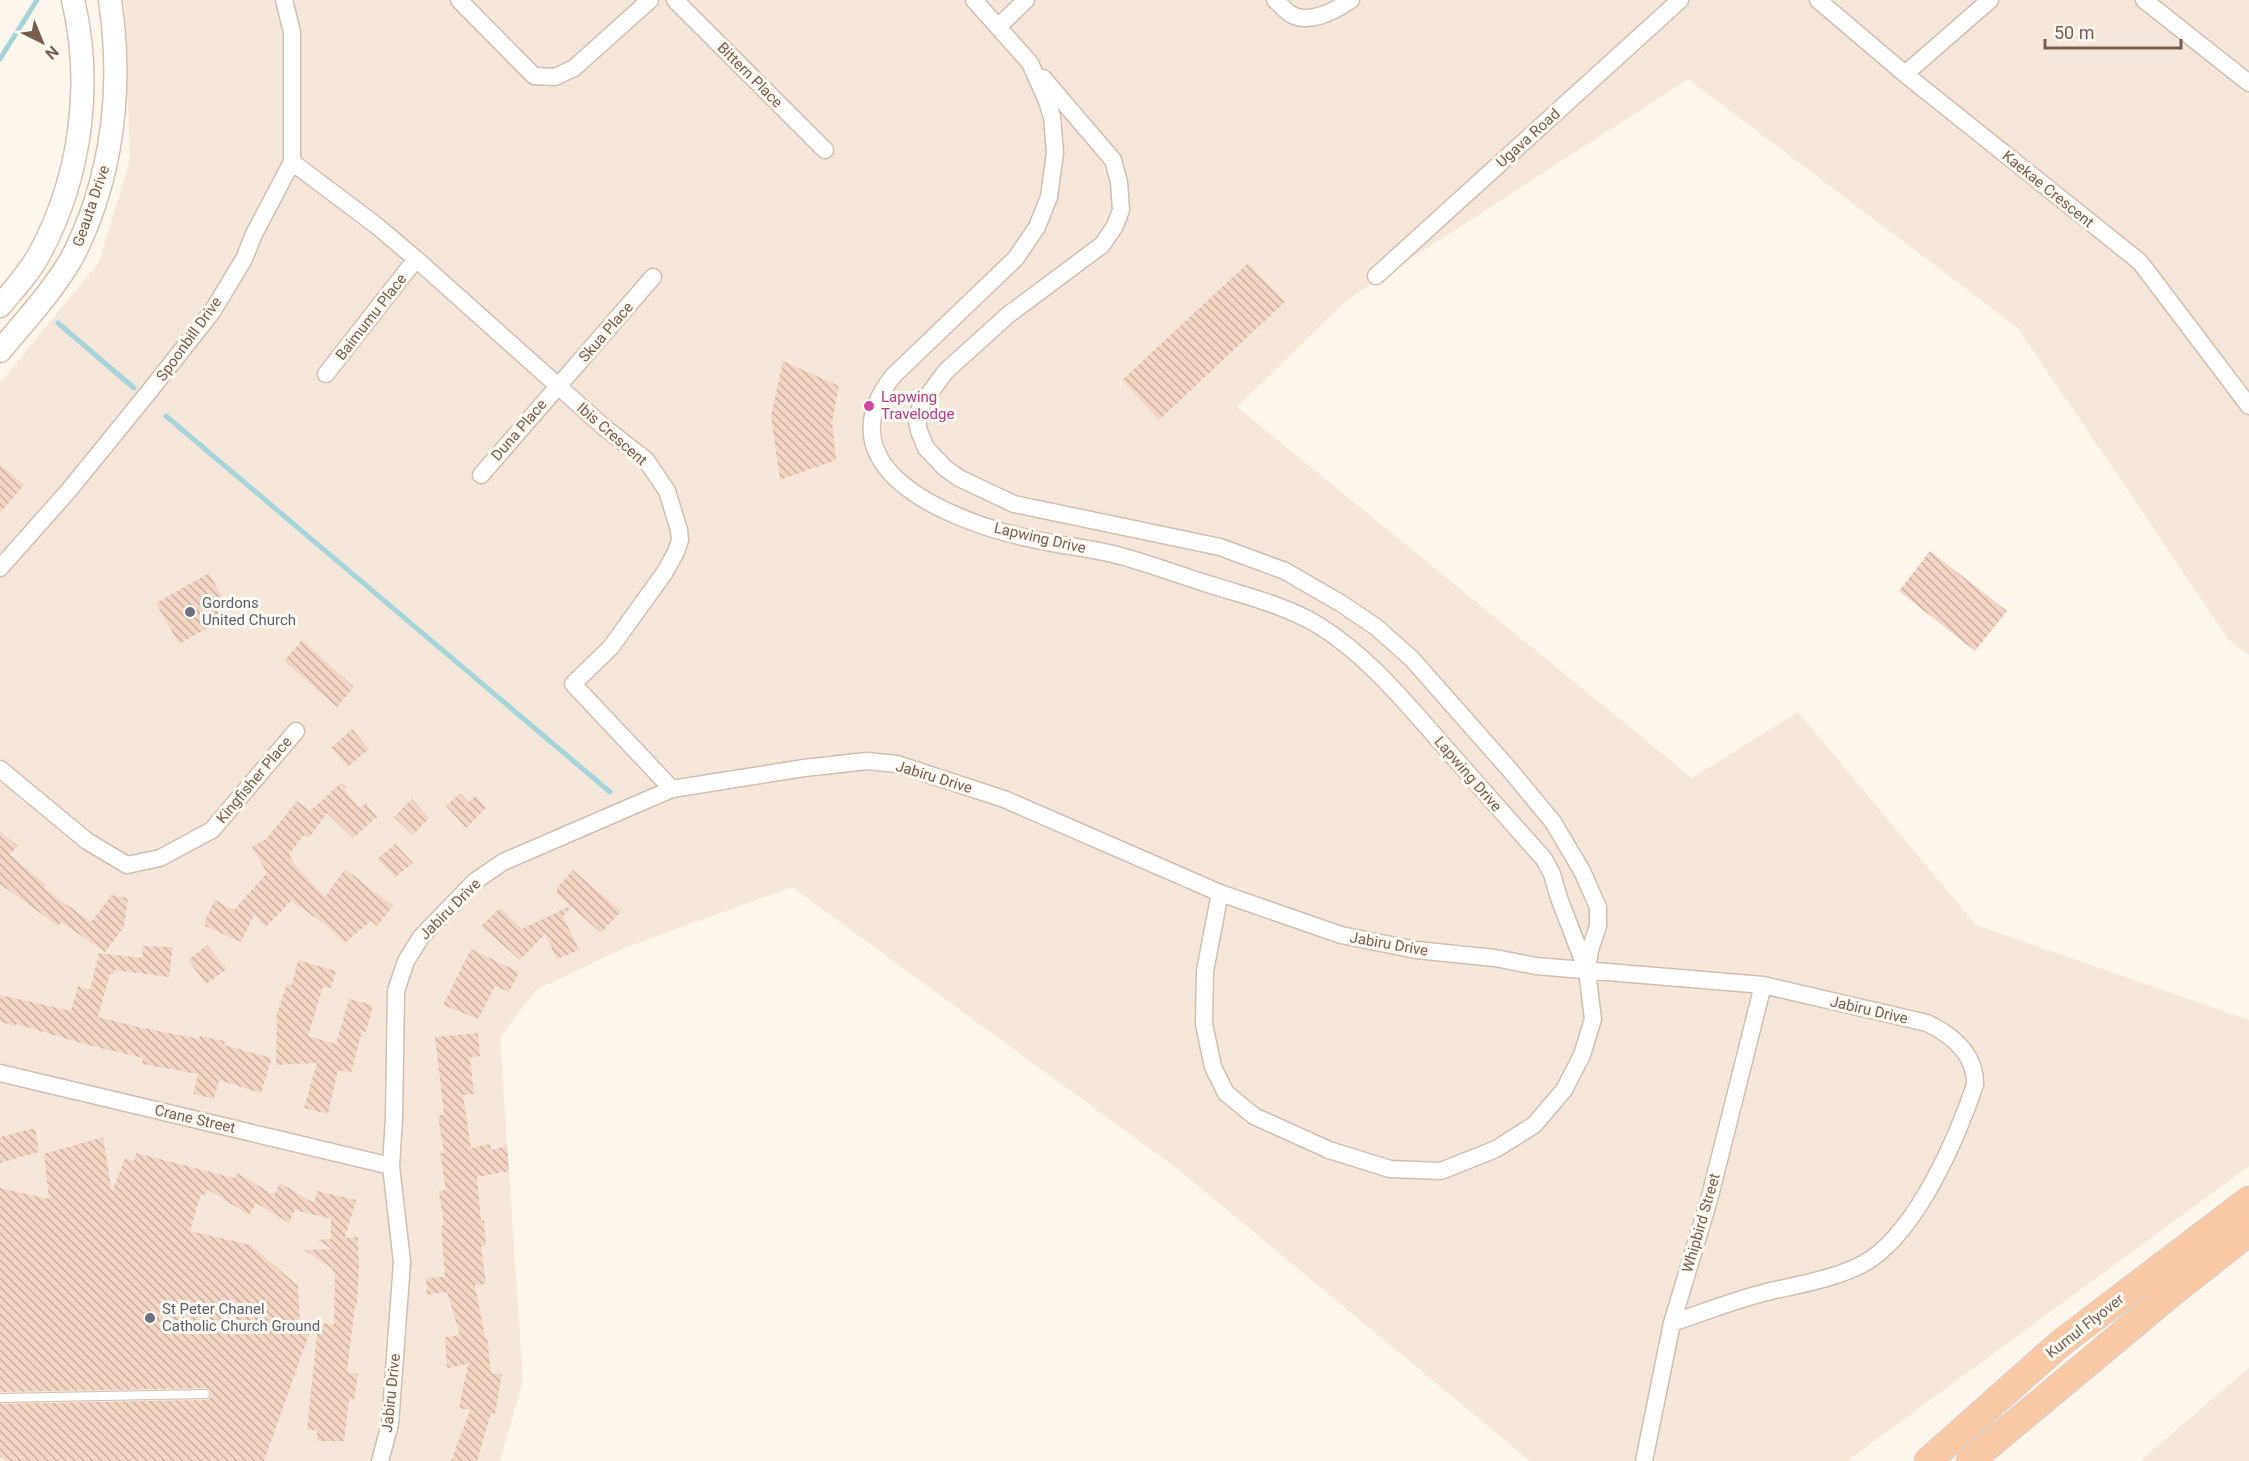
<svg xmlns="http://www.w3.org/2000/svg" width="2249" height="1461" viewBox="0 0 2249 1461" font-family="Roboto,sans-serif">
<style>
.residential{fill:#f5e8da}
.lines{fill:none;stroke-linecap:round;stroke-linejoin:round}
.stream{stroke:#a5d3da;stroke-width:5}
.building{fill:url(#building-back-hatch)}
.service-casing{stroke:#d1beb0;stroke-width:10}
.minor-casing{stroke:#d1beb0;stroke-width:19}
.secondary-casing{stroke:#d6c0b0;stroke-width:25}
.trunk-casing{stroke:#dad1cd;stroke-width:29}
.service{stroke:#fff;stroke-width:8}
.minor{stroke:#fff;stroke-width:16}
.secondary{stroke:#fff;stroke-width:22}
.trunk{stroke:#f9c8a4;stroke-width:27}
.hotel-dot{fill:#d1479c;stroke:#fffaf3;stroke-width:2}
.worship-dot{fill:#6b7280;stroke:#fffaf3;stroke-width:2}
.labels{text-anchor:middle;stroke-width:6;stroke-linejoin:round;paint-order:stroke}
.street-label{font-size:15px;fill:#7a5c4d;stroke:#fffaf3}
.hotel-label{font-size:15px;fill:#b23c85;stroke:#fffaf3;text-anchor:start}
.worship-label{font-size:15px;fill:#5b616d;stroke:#fffaf3;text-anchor:start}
</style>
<defs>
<pattern id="building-back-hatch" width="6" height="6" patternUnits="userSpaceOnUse" patternTransform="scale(1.5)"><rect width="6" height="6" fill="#f3d5c3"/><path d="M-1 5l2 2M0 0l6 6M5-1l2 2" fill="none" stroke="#cab0a1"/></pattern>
</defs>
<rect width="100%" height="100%" fill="#fdf6ec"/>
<path class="residential" d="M124 0H2249V655L2229 640 2018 328 1688 79 1347 300 1237 407 1692 778 1798 712 1976 925 2249 1020V1166L1847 1461H1530L1179 1170 792 887 624 948 536 990 500 1037 523 1381 500 1461H0V383L99 262 130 160Z
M2249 1368V1461H2140Z"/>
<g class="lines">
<path class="stream" d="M0 59 37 0
M58 323 134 388
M166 416 610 792"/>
</g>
<path class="building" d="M1248 263 1285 302 1159 420 1122 380Z
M783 361 839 386 832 422 836 460 780 480 771 416Z
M0 464 24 485 0 513Z
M1930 551 2007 611 1975 651 1899 591Z
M209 573 224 600 215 605 223 619 179 644 156 603Z
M302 640 354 687 337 707 284 661Z
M352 729 369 749 348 767 331 748Z
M341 783 346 787 344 790 360 808 366 803 377 817 353 838 327 813 309 838 304 835 289 854 294 864 325 897 345 869 393 906 377 926 371 921 345 943 326 925 291 901 266 927 254 915 241 942 205 926V920L215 900 234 910 267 873 252 847 266 839 297 801 310 811Z
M460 793 468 802 476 796 486 808 466 828 446 806Z
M412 799 429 818 413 835 394 817Z
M0 831 18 846 10 855 46 885 44 888 91 922 108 900 110 895 128 898 124 927 105 952 61 922 58 926 0 884Z
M395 844 413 863 395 877 377 859Z
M573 870 621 911 601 933 557 894V888Z
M570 906 571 908 563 916 579 950 557 959 545 934 520 960 481 926 500 908 522 929Z
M207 945 227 969 206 984 188 960Z
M143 946 173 947 169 977 115 970 114 974H110L98 1017 138 1027 199 1039 200 1036 225 1041 224 1045 272 1058 261 1093 219 1080 214 1099 193 1094 198 1074 142 1064 143 1058 88 1045 16 1024V1026L0 1022V995L71 1011 78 986 90 990 99 953 142 958Z
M471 949 519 972 509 992 495 986 478 1019 443 1005Z
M298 960 336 971 331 988 323 987 308 1036 336 1044 349 999 373 1005 366 1032 362 1031 351 1073 338 1070 328 1114 304 1108 317 1063 276 1065 277 1020H275L287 984 292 985Z
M478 1033 480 1056 470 1057 474 1094 463 1095 471 1148 490 1144 491 1150 507 1146 509 1171 477 1177 481 1221 484 1220 486 1246H481L486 1284 475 1285 485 1337 487 1336 491 1373 502 1374 495 1414 491 1413 477 1461H451L470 1410 459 1408 468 1364 447 1368 445 1337 460 1335 447 1292 427 1295 426 1278 445 1277 441 1226 444 1225 439 1191 446 1190 440 1153H444L438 1116 444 1114 435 1037Z
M35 1128 39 1152 0 1163V1137Z
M103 1137 112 1192 125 1158 134 1161 136 1153 234 1178 237 1173 274 1195 280 1183 314 1203 317 1191 356 1200 345 1238 358 1237 359 1271 357 1305H355L347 1372 358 1374 354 1400 349 1399 344 1441H317V1430H307L318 1323 334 1325 335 1272 332 1271V1268L304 1250 332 1249 317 1240 331 1239V1219L295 1210 289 1223 256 1203 249 1215 207 1189 205 1195 201 1194 190 1231 251 1245 298 1286 300 1321 313 1323 264 1461H9L0 1457V1404L205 1400 211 1397 210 1390 205 1388 0 1392V1188L49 1199 44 1154Z"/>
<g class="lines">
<g class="service-casing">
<path id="service" d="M0 1398 205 1394"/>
</g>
<g class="minor-casing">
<path id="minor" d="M459 0 534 76 555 77 574 68 650 0
M675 0 825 150
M974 0 1030 63 1047 101 1052 117 1055 153 1049 197 1037 227 1016 258 893 376C821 468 948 519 1019 536 1050 544 1082 547 1113 554 1145 562 1176 574 1208 584 1245 596 1285 605 1318 625 1365 654 1400 696 1436 737 1472 778 1508 819 1544 859L1552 874 1559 898 1587 971 1593 1019 1582 1055 1564 1090 1534 1125 1496 1149 1441 1171 1390 1169 1329 1150 1254 1116 1226 1093 1213 1067 1204 1024 1205 971 1220 893
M1275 0C1280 4 1284 9 1289 13 1307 26 1335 11 1351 0
M1818 0 1905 74 2140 262 2249 406
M2144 0 2249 83
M999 26 1026 0
M1905 74 1990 0
M1043 78 1113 160 1119 182 1121 210 1115 226 1102 245 1008 315 946 371 921 405 917 421 919 431 926 448 945 468 959 478 1014 504 1220 547 1285 571 1342 604 1376 627 1412 659 1509 769 1553 822 1582 871 1598 907V926L1590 950 1587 970
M292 162 377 226 416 259 605 428 646 460 667 491 679 530 680 540 676 552 665 572 611 647 573 684 672 789
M1376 276 1680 0
M326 374 416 259
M481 475 653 277
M0 568 70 489 152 388 212 312 244 259 254 234 292 162V32L284 0
M0 769 87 841 127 865 160 858 212 830 296 731
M0 1073 391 1166
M380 1461 390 1424 402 1262 391 1166 394 1118 396 991 406 961 421 937 474 882 503 862 672 789 804 768 867 761 897 764 1004 799 1220 893 1341 935 1416 950 1495 958 1536 966 1763 985 1927 1023C1952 1035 1976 1054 1975 1085 1957 1138 1919 1226 1871 1259 1843 1278 1795 1285 1763 1293 1732 1301 1702 1313 1672 1323
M1644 1461 1672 1323 1709 1200 1763 985"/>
</g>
<g class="secondary-casing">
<path id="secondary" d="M0 306C14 289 31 271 41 251 81 175 93 84 73 0
M0 351C24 322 51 293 70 261 78 248 83 234 89 220 116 148 121 75 110 0"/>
</g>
<g class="trunk-casing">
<path id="trunk" d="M1928 1461 2061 1343 2249 1200
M1970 1461 2169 1295 2249 1232"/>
</g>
<use href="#service" class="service"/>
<use href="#minor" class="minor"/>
<use href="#secondary" class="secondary"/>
<use href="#trunk" class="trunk"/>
</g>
<circle class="hotel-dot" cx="869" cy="406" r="6"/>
<g class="worship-dot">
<circle cx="190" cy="612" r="6"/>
<circle cx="150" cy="1318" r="6"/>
</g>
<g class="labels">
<g class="street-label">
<text transform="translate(750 75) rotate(45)" y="5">Bittern Place</text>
<text transform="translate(1528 138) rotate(-42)" y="5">Ugava Road</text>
<text transform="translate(2048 189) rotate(39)" y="5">Kaekae Crescent</text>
<text transform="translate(91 206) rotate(-71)" y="5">Geauta Drive</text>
<text transform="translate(371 317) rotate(-52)" y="5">Baimumu Place</text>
<text transform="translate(606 332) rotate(-49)" y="5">Skua Place</text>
<text transform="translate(189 339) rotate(-54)" y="5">Spoonbill Drive</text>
<text transform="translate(519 430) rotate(-49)" y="5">Duna Place</text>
<text transform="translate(612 434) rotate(41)" y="5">Ibis Crescent</text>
<text transform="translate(1040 538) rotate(13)" y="5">Lapwing Drive</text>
<text transform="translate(1468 774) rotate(49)" y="5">Lapwing Drive</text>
<text transform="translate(934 777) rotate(17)" y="5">Jabiru Drive</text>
<text transform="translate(254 780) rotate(-50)" y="5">Kingfisher Place</text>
<text transform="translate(450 909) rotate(-45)" y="5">Jabiru Drive</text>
<text transform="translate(1389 944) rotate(10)" y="5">Jabiru Drive</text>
<text transform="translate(1869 1010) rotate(13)" y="5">Jabiru Drive</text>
<text transform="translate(195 1119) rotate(13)" y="5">Crane Street</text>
<text transform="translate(1701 1223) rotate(-74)" y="5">Whipbird Street</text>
<text transform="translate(2085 1326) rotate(-38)" y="5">Kumul Flyover</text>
<text transform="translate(391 1393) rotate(-84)" y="5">Jabiru Drive</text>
</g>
<g class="hotel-label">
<text x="881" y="402">Lapwing<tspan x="881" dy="17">Travelodge</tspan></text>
</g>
<g class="worship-label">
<text x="202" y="608">Gordons<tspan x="202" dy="17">United Church</tspan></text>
<text x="162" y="1314">St Peter Chanel<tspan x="162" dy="17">Catholic Church Ground</tspan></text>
</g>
</g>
<g transform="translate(42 42) rotate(137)" stroke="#fffaf3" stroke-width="4.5" paint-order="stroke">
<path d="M0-4.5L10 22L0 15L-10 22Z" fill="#7a5c4d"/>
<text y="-9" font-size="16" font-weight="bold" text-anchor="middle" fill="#7a5c4d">N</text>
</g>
<path d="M2045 39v9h136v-9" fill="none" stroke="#7a5c4d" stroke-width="3"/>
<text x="2054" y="39" font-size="18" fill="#7a5c4d" stroke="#fffaf3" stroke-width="4.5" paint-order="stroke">50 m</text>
</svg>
